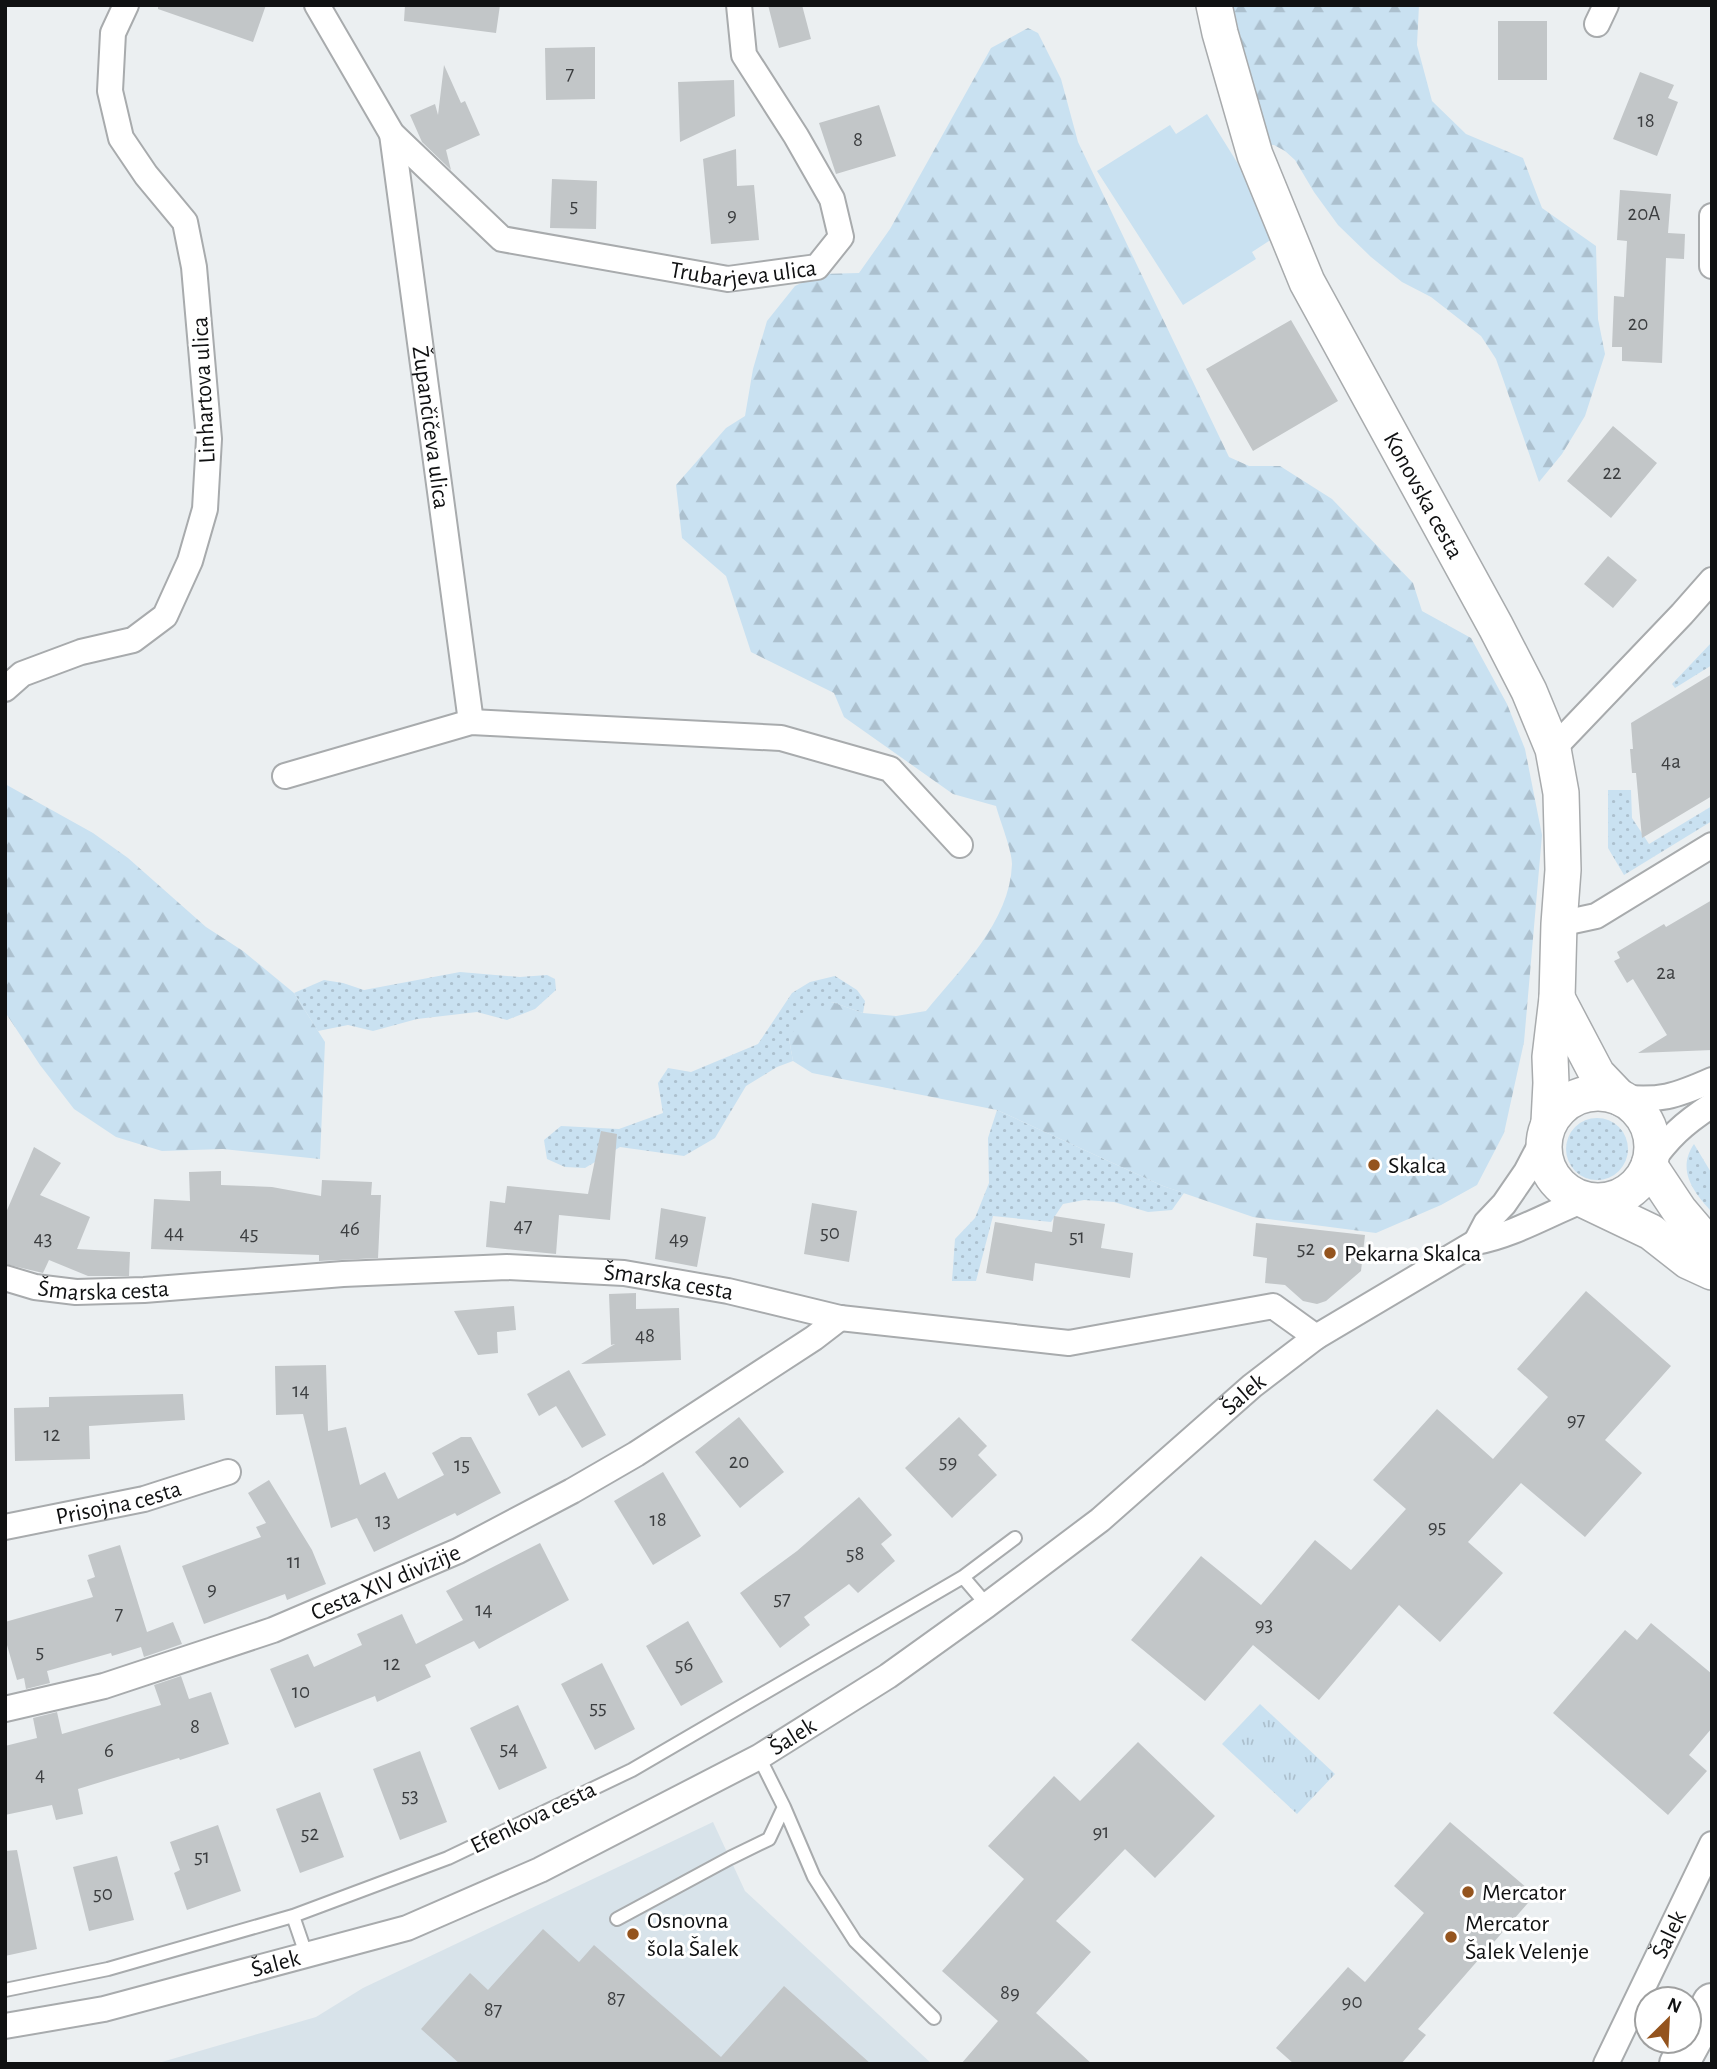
<svg xmlns="http://www.w3.org/2000/svg" width="1717" height="2069" viewBox="0 0 1717 2069" font-family="'Alegreya Sans',sans-serif">
<style>
.built{fill:#d8e3ea}
.grass{fill:url(#grass-dots)}
.forest{fill:url(#forest-firs)}
.park{fill:url(#park-tufts)}
.pitch{fill:#c9e1f1}
.building{fill:#c2c6c8}
.lines{fill:none;stroke-linecap:round;stroke-linejoin:round}
.lane-casing{stroke:#a8abad;stroke-width:16}
.street-casing{stroke:#a8abad;stroke-width:28}
.secondary-casing{stroke:#a8abad;stroke-width:38}
.primary-casing{stroke:#a8abad;stroke-width:42}
.lane{stroke:#fff;stroke-width:12}
.street{stroke:#fff;stroke-width:24}
.secondary{stroke:#fff;stroke-width:35}
.primary{stroke:#fff;stroke-width:38}
.poi-dot{fill:#94541e;stroke:#fff;stroke-width:2.5}
.labels{text-anchor:middle;stroke-width:6;stroke-linejoin:round;paint-order:stroke}
.number-label{font-size:21px;fill:#3c3e40}
.street-label{font-size:24px;fill:#101112;stroke:#fff}
.poi-label{font-size:24px;fill:#101112;stroke:#fff;text-anchor:start}
</style>
<defs>
<pattern id="grass-dots" width="8" height="8" patternUnits="userSpaceOnUse" patternTransform="scale(1.75)"><rect width="8" height="8" fill="#c9e1f1"/><path d="M2 2h.1M6 6h.1" fill="none" stroke="#acc0ce" stroke-width="1.8" stroke-linecap="round"/></pattern>
<pattern id="forest-firs" width="22" height="20" patternUnits="userSpaceOnUse" patternTransform="scale(1.75)"><rect width="22" height="20" fill="#c9e1f1"/><path d="M5 1l3.5 6h-7zM16 11l3.5 6h-7z" fill="#acc0ce"/></pattern>
<pattern id="park-tufts" width="24" height="20" patternUnits="userSpaceOnUse" patternTransform="scale(1.75)"><rect width="24" height="20" fill="#c9e1f1"/><path d="M3 7l-1-3M5 7V3M7 7l1-3M15 17l-1-3M17 17v-4M19 17l1-3" fill="none" stroke="#acc0ce"/></pattern>
</defs>
<rect width="100%" height="100%" fill="#ebeff1"/>
<path class="built" d="M713 1822 745 1891 932 2064H155L316 2017 363 1988Z"/>
<path class="grass" d="M1712 642V665L1675 688 1672 684Z
M1608 790H1631L1632 818 1649 844 1712 806V821L1624 875 1608 848Z
M460 972 520 977 547 975 555 979 556 990 535 1009 507 1020 477 1012 417 1019 373 1031 348 1025 318 1031 294 993 324 980 343 983 364 990Z
M835 976 857 990 865 1001 863 1013 832 1002 789 1039 793 1061 777 1067 746 1086 715 1138 684 1156 620 1147 585 1168 565 1167 547 1159 544 1140 561 1126 619 1129 663 1113 658 1083 668 1068 691 1072 758 1044 792 993 810 982Z
M997 1110 1163 1186 1184 1193 1172 1210 1148 1212 1114 1202 1084 1200 1063 1204 1051 1222 993 1216 976 1281H952L955 1239 975 1218 989 1183 988 1138Z
M1566 1149a31 31 0 1 1 62 0a31 31 0 1 1-62 0Z
M1694 1144 1712 1174V1212C1694 1193 1676 1170 1694 1144Z"/>
<path class="forest" d="M1230 5H1419L1417 45 1432 101 1466 134 1523 158 1542 208 1596 246 1598 319 1605 354 1585 416 1562 454 1539 482 1496 359 1481 336 1431 297 1402 282 1371 257 1338 225 1314 192 1295 160 1285 151 1274 145H1267Z
M1028 28 1038 33 1061 79 1078 142 1229 457 1249 466H1280L1332 499 1413 583 1422 611 1471 638 1507 704 1525 749 1542 835 1524 1042 1504 1133 1477 1185 1441 1205 1376 1233 1253 1217 1163 1186 997 1110 812 1073 793 1061 789 1039 803 1015 832 1002 863 1013 896 1016 926 1011C960 969 1010 922 1012 864 1012 850 1000 821 996 806L953 794 844 717 834 693 751 652 726 576 682 538 676 485 726 428 745 416 753 369 767 321 795 286 821 274 859 273 890 229 991 48Z
M5 784 93 833 128 858 206 927 243 951 294 993 325 1042 320 1159 223 1149 162 1151 116 1137 74 1109 40 1065 5 1012Z"/>
<path class="park" d="M1260 1704 1335 1774 1297 1814 1222 1744Z"/>
<path class="pitch" d="M1207 114 1281 233 1252 252 1256 259 1183 305 1097 171 1170 125 1176 134Z"/>
<path class="building" d="M158 5H266L253 42 158 9Z
M405 5H500L496 33 404 21Z
M768 5H802L811 39 779 48Z
M1498 21H1547V80H1498Z
M595 47V99L546 100 545 48Z
M444 65 461 103 465 101 480 135 446 150 451 170 422 142 410 115 435 104 438 115Z
M1640 72 1674 85 1668 98 1678 102 1657 156 1613 139Z
M734 80 735 116 680 142 678 82Z
M879 105 896 156 836 174 819 123Z
M736 149 737 186 754 185 759 240 711 244 703 159Z
M552 179 597 181 596 229 550 228Z
M1620 190 1671 194 1668 233 1685 234 1684 259 1666 258 1662 363 1622 361V347H1612L1614 296 1624 297 1627 241 1617 240Z
M1291 320 1338 401 1253 451 1206 369Z
M1613 426 1657 463 1611 518 1567 481Z
M1608 556 1637 580 1613 608 1584 584Z
M1712 674V796L1642 838 1636 773H1632L1630 749H1633L1631 723Z
M1712 900V1050L1638 1053 1667 1035 1633 979 1627 983 1614 961 1620 958 1617 952 1664 924 1666 927Z
M601 1131 617 1134 610 1220 559 1215 556 1254 486 1247 490 1201 505 1203 507 1186 588 1194Z
M34 1147 61 1163 40 1195 90 1217 77 1249 130 1252 129 1276H88L49 1260 43 1273 5 1264V1215Z
M221 1171V1185L272 1187 321 1196 322 1180 372 1182 371 1195H381L378 1258 319 1261V1255L151 1249 154 1199 190 1201 189 1172Z
M812 1203 857 1211 849 1262 804 1254Z
M661 1208 706 1217 697 1267 655 1259Z
M1054 1216 1105 1224 1101 1248 1133 1253 1130 1278 1035 1263 1033 1281 986 1273 995 1222 1052 1232Z
M1256 1223 1365 1235 1361 1271 1326 1301 1317 1304 1303 1301 1285 1285 1265 1283 1267 1258 1253 1256Z
M1586 1291 1671 1366 1605 1440 1642 1473 1585 1537 1521 1483 1468 1542 1503 1573 1440 1642 1399 1605 1319 1700 1253 1645 1205 1701 1131 1640 1201 1556 1261 1605 1315 1540 1351 1570 1406 1509 1373 1480 1437 1409 1493 1459 1548 1397 1517 1369Z
M636 1293V1309L679 1308 681 1360 581 1364 615 1344 611 1345 609 1294Z
M514 1306 516 1330 497 1332 498 1353 478 1355 454 1311Z
M326 1365 328 1431 346 1427 360 1485 385 1472 398 1499 444 1475 432 1453 461 1437H471L501 1493 457 1516 455 1513 374 1552 357 1518 331 1528 303 1414 276 1415 275 1366Z
M569 1370 606 1435 582 1448 556 1406 539 1416 527 1394Z
M183 1394 185 1420 89 1426 90 1459 15 1461 14 1408 49 1407V1397Z
M739 1417 784 1472 740 1508 695 1452Z
M959 1417 987 1446 978 1455 997 1475 952 1518 905 1468Z
M663 1472 701 1536 653 1565 614 1501Z
M269 1480 312 1550 326 1584 287 1600 285 1594 204 1624 182 1566 261 1537 256 1527 266 1523 248 1493Z
M859 1497 892 1535 881 1544 895 1561 858 1593 849 1584 804 1617 810 1625 780 1648 740 1593 797 1551Z
M540 1543 569 1600 479 1649 474 1641 425 1665 431 1677 377 1702 375 1696 295 1728 270 1669 308 1654 314 1667 362 1645 357 1634 402 1614 416 1644 463 1620 446 1591Z
M120 1545 147 1632 173 1622 182 1644 144 1657 141 1647 112 1656 111 1653 47 1671 50 1683 26 1689 24 1678 17 1680 5 1638V1622L93 1597 87 1580 95 1577 88 1555Z
M688 1621 723 1682 681 1706 646 1646Z
M1651 1623 1712 1674V1728L1689 1755 1707 1771 1668 1815 1553 1713 1625 1630 1637 1640Z
M602 1663 635 1729 595 1750 561 1684Z
M181 1676 189 1699 211 1692 229 1744 180 1760 179 1758 78 1789 83 1814 56 1820 52 1805 5 1815V1746L37 1738 33 1718 57 1712 62 1734 161 1705 154 1685Z
M518 1705 547 1768 499 1790 470 1728Z
M1138 1742 1215 1816 1155 1878 1125 1849 1056 1921 1091 1952 1036 2013 1092 2064H961L998 2021 942 1971 1024 1879 988 1846 1054 1776 1080 1801Z
M420 1751 447 1822 400 1840 373 1769Z
M320 1792 344 1857 300 1873 276 1809Z
M1450 1822 1535 1895 1418 2029 1426 2035 1401 2064H1294L1276 2048 1348 1967 1365 1982 1424 1913 1394 1886Z
M218 1825 241 1891 187 1910 174 1873 180 1870 170 1842Z
M17 1850 37 1949 5 1956V1851Z
M117 1856 134 1920 89 1931 73 1867Z
M543 1929 579 1962 594 1945 721 2057 784 1986 871 2064H460L421 2029 470 1973 488 1990Z"/>
<g class="lines">
<g class="lane-casing">
<path id="lane" d="M963 1577 987 1605
M759 1757 784 1807 814 1877 855 1941 934 2018
M293 1916 306 1954
M617 1919 730 1858 769 1839 784 1807
M5 1990 108 1969 293 1916 448 1858 632 1770 963 1577 1015 1538"/>
</g>
<g class="street-casing">
<g id="street">
<path id="s1" d="M317 5 392 134 502 239 728 279 817 267 841 237 832 199 796 136 744 55 739 5"/>
<path d="M1597 24 1606 5"/>
<path id="s2" d="M392 134 471 722"/>
<path d="M1712 216V266"/>
<path d="M5 689 22 674 81 652 133 640 165 616 190 561 205 509 209 439 194 267 185 222 146 175 121 138 110 91 113 33 126 5"/>
<path d="M1553 749 1682 614 1712 580"/>
<path d="M285 776 471 722 781 738 890 769 960 845"/>
<path d="M1559 924 1596 916 1712 845"/>
<path d="M1619 1097C1659 1102 1676 1096 1712 1080"/>
<path d="M1649 1165C1669 1137 1683 1124 1712 1105"/>
<path d="M1476 1242 1486 1223 1504 1204 1526 1172 1544 1138"/>
<path id="s3" d="M5 1278 35 1287 76 1292 144 1290 343 1274 507 1267 624 1273 728 1291 840 1318 1069 1343 1273 1306 1316 1337"/>
<path id="s4" d="M5 1527 144 1499 228 1472"/>
<path id="s5" d="M5 1709 104 1686 273 1630 458 1551 572 1491 636 1454 814 1338 840 1318"/>
<path id="s6" d="M5 2026 104 2009 407 1928 540 1870 759 1757 888 1676 987 1605 1100 1520 1252 1386 1316 1337 1476 1242C1514 1235 1548 1214 1584 1200"/>
<path id="s7" d="M1606 2064 1712 1844"/>
</g>
</g>
<g class="secondary-casing">
<g id="secondary">
<path id="s8" d="M1214 5 1220 33 1255 155 1307 282 1496 627 1529 691 1553 749 1561 793 1563 870 1559 924 1557 998 1550 1057 1551 1083 1549 1122"/>
<path d="M1557 998 1597 1074 1619 1097"/>
<circle cx="1598" cy="1147" r="54"/>
<path d="M1649 1165 1679 1210 1712 1249"/>
<path d="M1584 1200 1651 1232 1688 1261 1712 1272"/>
</g>
</g>
<g class="primary-casing">
<path id="primary" d="M1679 2064 1712 2003"/>
</g>
<use href="#lane" class="lane"/>
<use href="#street" class="street"/>
<use href="#secondary" class="secondary"/>
<use href="#primary" class="primary"/>
</g>
<g class="poi-dot">
<circle cx="1374" cy="1165" r="7"/>
<circle cx="1330" cy="1253" r="7"/>
<circle cx="1468" cy="1892" r="7"/>
<circle cx="633" cy="1934" r="7"/>
<circle cx="1451" cy="1937" r="7"/>
</g>
<g class="labels">
<g class="number-label">
<text x="570" y="80">7</text>
<text x="1646" y="127">18</text>
<text x="858" y="146">8</text>
<text x="574" y="212">5</text>
<text x="1644" y="220">20A</text>
<text x="732" y="221">9</text>
<text x="1638" y="330">20</text>
<text x="1612" y="479">22</text>
<text x="1671" y="768">4a</text>
<text x="1666" y="979">2a</text>
<text x="523" y="1232">47</text>
<text x="350" y="1235">46</text>
<text x="174" y="1239">44</text>
<text x="830" y="1239">50</text>
<text x="249" y="1240">45</text>
<text x="1077" y="1243">51</text>
<text x="43" y="1245">43</text>
<text x="679" y="1245">49</text>
<text x="1306" y="1255">52</text>
<text x="645" y="1342">48</text>
<text x="301" y="1397">14</text>
<text x="1576" y="1426">97</text>
<text x="52" y="1441">12</text>
<text x="739" y="1468">20</text>
<text x="948" y="1468">59</text>
<text x="462" y="1471">15</text>
<text x="658" y="1526">18</text>
<text x="383" y="1527">13</text>
<text x="1437" y="1533">95</text>
<text x="855" y="1560">58</text>
<text x="294" y="1568">11</text>
<text x="212" y="1595">9</text>
<text x="782" y="1605">57</text>
<text x="484" y="1616">14</text>
<text x="119" y="1620">7</text>
<text x="1264" y="1631">93</text>
<text x="40" y="1658">5</text>
<text x="392" y="1670">12</text>
<text x="684" y="1671">56</text>
<text x="301" y="1698">10</text>
<text x="598" y="1714">55</text>
<text x="195" y="1733">8</text>
<text x="509" y="1755">54</text>
<text x="109" y="1757">6</text>
<text x="40" y="1781">4</text>
<text x="410" y="1802">53</text>
<text x="1101" y="1838">91</text>
<text x="310" y="1840">52</text>
<text x="202" y="1863">51</text>
<text x="103" y="1900">50</text>
<text x="1010" y="1999">89</text>
<text x="616" y="2005">87</text>
<text x="1352" y="2008">90</text>
<text x="493" y="2016">87</text>
</g>
<g class="street-label">
<text dy="8" stroke="none"><textPath href="#s1" startOffset="546">Trubarjeva ulica</textPath></text>
<text transform="translate(203 390) rotate(-93)" y="8">Linhartova ulica</text>
<text dy="8" stroke="none"><textPath href="#s2" startOffset="296">Župančičeva ulica</textPath></text>
<text dy="8" stroke="none"><textPath href="#s8" startOffset="536">Konovska cesta</textPath></text>
<text dy="8" stroke="none"><textPath href="#s3" startOffset="667">Šmarska cesta</textPath></text>
<text dy="8" stroke="none"><textPath href="#s3" startOffset="100">Šmarska cesta</textPath></text>
<text dy="8" stroke="none"><textPath href="#s6" startOffset="1412">Šalek</textPath></text>
<text dy="8" stroke="none"><textPath href="#s4" startOffset="116">Prisojna cesta</textPath></text>
<text dy="8" stroke="none"><textPath href="#s5" startOffset="402">Cesta XIV divizije</textPath></text>
<text dy="8" stroke="none"><textPath href="#s6" startOffset="845">Šalek</textPath></text>
<text transform="translate(533 1817) rotate(-26)" y="8">Efenkova cesta</text>
<text dy="8" stroke="none"><textPath href="#s7" startOffset="144">Šalek</textPath></text>
<text dy="8" stroke="none"><textPath href="#s6" startOffset="278">Šalek</textPath></text>
</g>
<g class="poi-label">
<text x="1388" y="1173">Skalca</text>
<text x="1344" y="1261">Pekarna Skalca</text>
<text x="1482" y="1900">Mercator</text>
<text x="647" y="1928">Osnovna<tspan x="647" dy="28">šola Šalek</tspan></text>
<text x="1465" y="1931">Mercator<tspan x="1465" dy="28">Šalek Velenje</tspan></text>
</g>
</g>
<rect width="1717" height="2069" fill="none" stroke="#101112" stroke-width="14"/>
<g transform="translate(1668 2020) rotate(24)"><circle r="33" fill="#ffffff" stroke="#9fa0a0" stroke-width="2"/>
<path d="M0-5L12 26L0 18L-12 26Z" fill="#94541e"/>
<text y="-10" font-size="19" font-weight="bold" text-anchor="middle" fill="#101112">N</text>
</g>
</svg>
